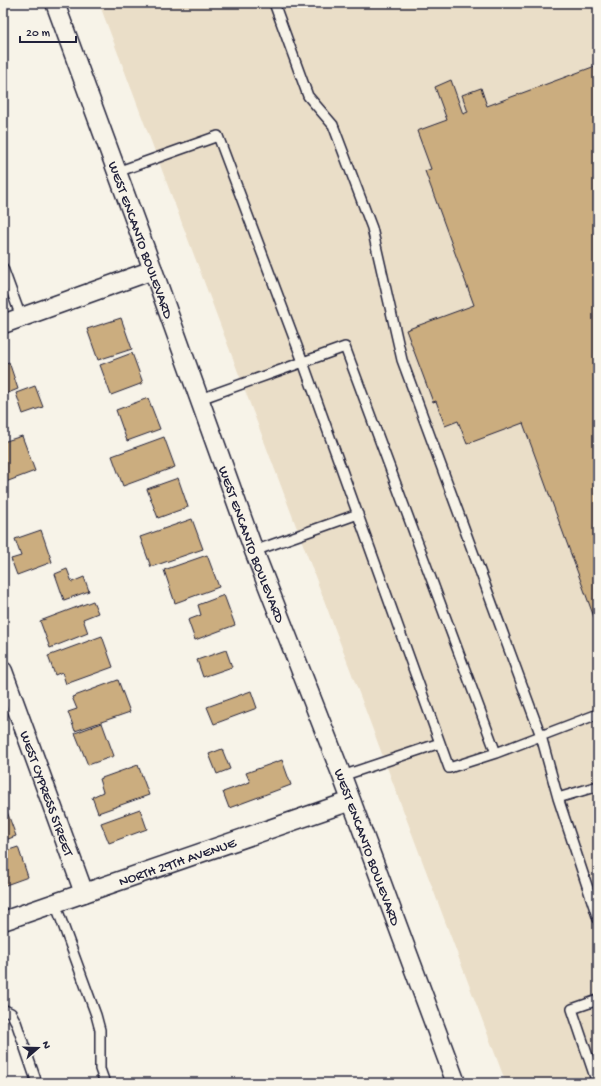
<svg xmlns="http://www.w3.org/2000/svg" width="601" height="1086" viewBox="0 0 601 1086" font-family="'Gochi Hand',sans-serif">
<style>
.built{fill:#eadec8}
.building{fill:#cbad7f;stroke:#22223b}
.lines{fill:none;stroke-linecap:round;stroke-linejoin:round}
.service-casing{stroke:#22223b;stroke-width:12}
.minor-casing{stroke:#22223b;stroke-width:21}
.service{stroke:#f7f3e8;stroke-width:9}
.minor{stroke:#f7f3e8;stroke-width:18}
.labels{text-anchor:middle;stroke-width:4;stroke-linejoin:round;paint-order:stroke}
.street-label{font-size:14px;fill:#22223b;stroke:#f7f3e8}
</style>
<rect width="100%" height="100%" fill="#f7f3e8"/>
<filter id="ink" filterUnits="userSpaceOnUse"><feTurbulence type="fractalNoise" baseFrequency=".025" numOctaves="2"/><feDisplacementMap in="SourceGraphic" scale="8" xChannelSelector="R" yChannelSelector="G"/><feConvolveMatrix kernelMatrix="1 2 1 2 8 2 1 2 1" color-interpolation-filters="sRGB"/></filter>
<g filter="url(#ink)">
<path class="built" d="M99 3H598V1083H506Z"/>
<path class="building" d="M598 65V628L523 423 467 444 458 421 445 426 436 401 433 402 406 330 474 305 425 171 431 169 417 131 447 120 435 87 451 80 463 114 468 112 462 95 481 88 487 106Z
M121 318 132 349 98 360 87 329Z
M132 353 143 383 111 395 100 365Z
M9 362 18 389 3 395V364Z
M35 386 43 407 23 414 16 393Z
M148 398 160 429 127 441 116 410Z
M3 416 8 429 3 431Z
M22 436 35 471 3 483V442Z
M164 437 175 467 123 486 112 456Z
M178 478 188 507 158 518 147 489Z
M192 519 203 549 151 567 140 537Z
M41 530 52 562 17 575 11 559 21 556 15 539Z
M207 555 219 587 175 603 164 570Z
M67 569 72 582 84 577 89 591 64 600 55 574Z
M224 595 235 625 195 640 188 620 201 615 198 605Z
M93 601 98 613 83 619 88 633 50 648 40 621Z
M102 636 113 667 66 684 62 672 55 675 48 656Z
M226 650 232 667 203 677 197 660Z
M118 680 130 712 75 731 68 712 77 709 72 697Z
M251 691 257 708 214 724 207 707Z
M102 723 114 756 88 765 75 733Z
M222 749 230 769 217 774 209 754Z
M282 760 291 785 229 808 223 792 250 782 246 773Z
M138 765 149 795 98 813 92 797 103 792 99 779Z
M5 806 16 836 3 841V807Z
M140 809 147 829 109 843 101 823Z
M18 847 28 877 3 886V852Z"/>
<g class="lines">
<g class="service-casing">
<path id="service" d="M274 3 308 96 333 125 372 228 402 360 541 736 558 798 598 919
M117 172 218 136 303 362 449 768 496 753 345 347C297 364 248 382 200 399
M3 268 21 317
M254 551 358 514
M496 753 598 714
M342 776 440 743
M558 798 598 786
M55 903 96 1015 100 1030V1069L105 1083
M3 1009 11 1013 16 1022 37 1083
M597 1083 572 1009 598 1000"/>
</g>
<g class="minor-casing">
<g id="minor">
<path id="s1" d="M55 3 153 270 254 551 342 776 456 1083"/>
<path d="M3 324 153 270"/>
<path id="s2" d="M3 671 84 893"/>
<path id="s3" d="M3 921 351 801"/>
</g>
</g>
<use href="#service" class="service"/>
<use href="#minor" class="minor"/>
</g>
</g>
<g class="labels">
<g class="street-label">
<text dy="5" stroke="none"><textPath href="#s1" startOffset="252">WEST ENCANTO BOULEVARD</textPath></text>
<text dy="5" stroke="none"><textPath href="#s1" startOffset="576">WEST ENCANTO BOULEVARD</textPath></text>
<text dy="5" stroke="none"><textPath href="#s2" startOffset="130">WEST CYPRESS STREET</textPath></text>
<text dy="5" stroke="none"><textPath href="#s1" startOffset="900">WEST ENCANTO BOULEVARD</textPath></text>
<text dy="5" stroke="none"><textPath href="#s3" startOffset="184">NORTH 29TH AVENUE</textPath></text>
</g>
</g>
<rect width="601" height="1086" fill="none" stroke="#f7f3e8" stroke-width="16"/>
<rect x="8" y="8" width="585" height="1070" fill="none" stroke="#22223b" stroke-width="1.5" filter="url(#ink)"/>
<g transform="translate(38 1048) rotate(70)" stroke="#f7f3e8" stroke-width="3" paint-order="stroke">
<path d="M0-3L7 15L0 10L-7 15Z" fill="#22223b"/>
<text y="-6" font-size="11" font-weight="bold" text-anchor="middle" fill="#22223b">N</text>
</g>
<path d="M20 36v6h56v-6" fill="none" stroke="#22223b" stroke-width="2"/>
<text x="26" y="36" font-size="12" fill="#22223b" stroke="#f7f3e8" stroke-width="3" paint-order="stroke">20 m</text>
</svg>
